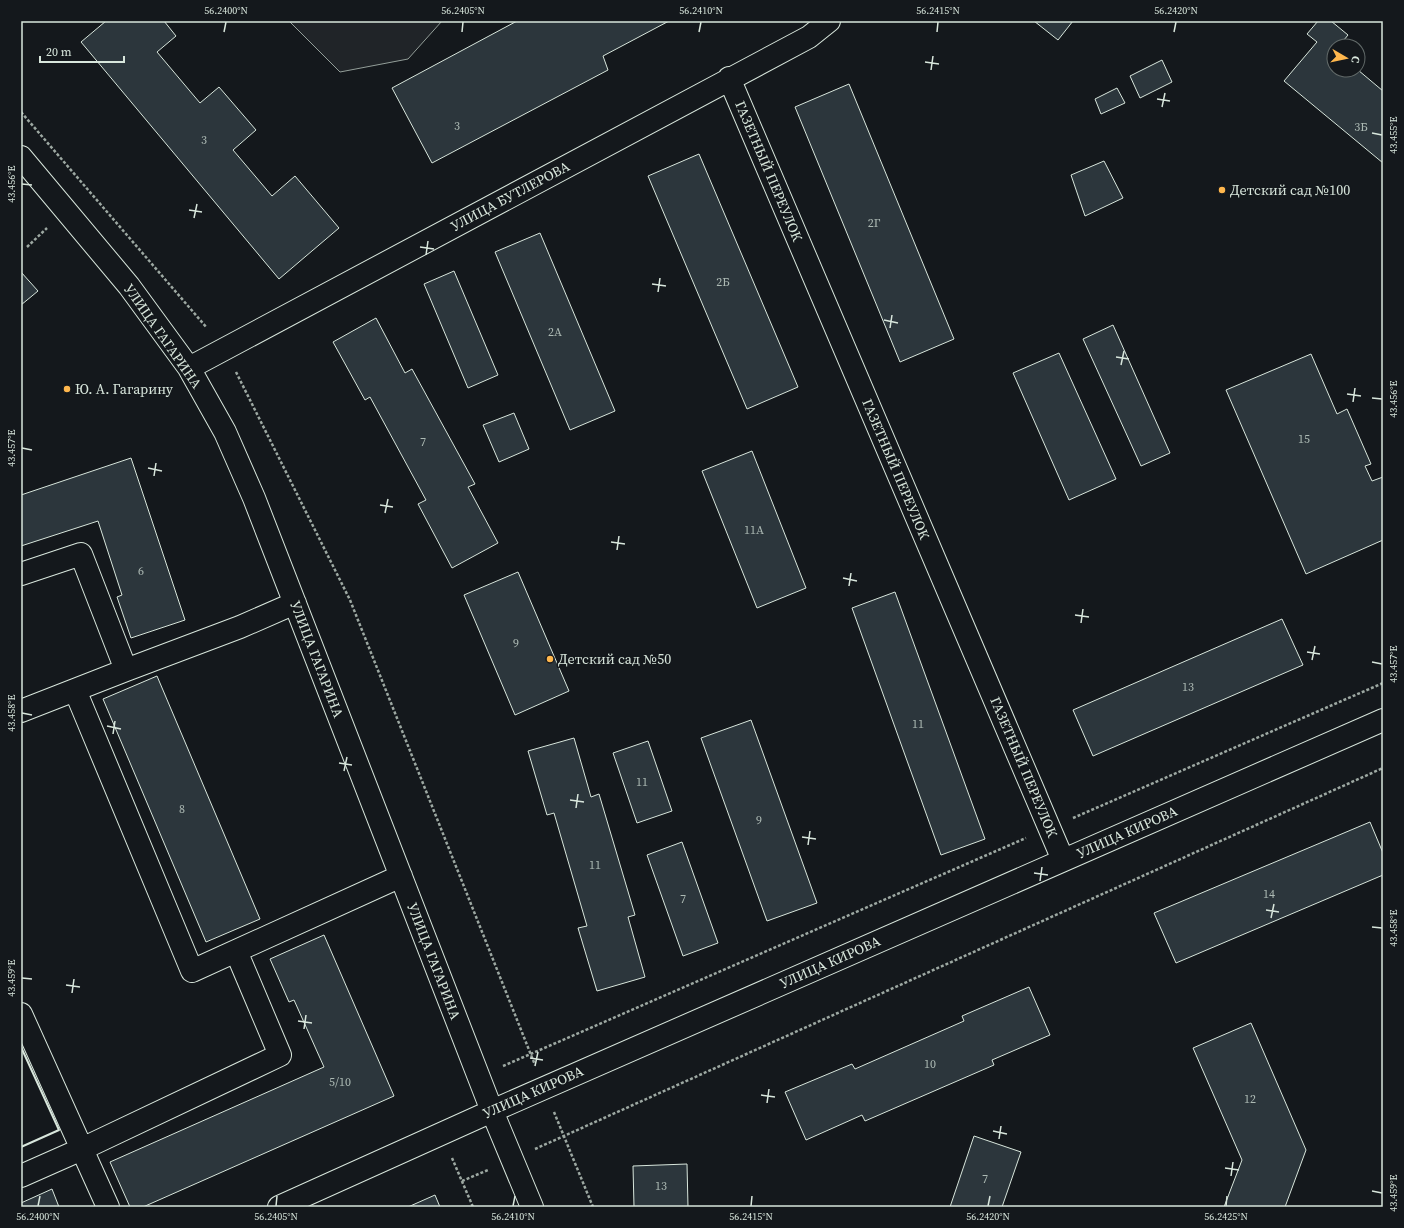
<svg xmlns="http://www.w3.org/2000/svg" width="1404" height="1228" viewBox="0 0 1404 1228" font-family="'Source Serif 4',serif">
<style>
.green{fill:#202428;stroke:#939e99}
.building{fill:#2c363c;stroke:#d8e6dc}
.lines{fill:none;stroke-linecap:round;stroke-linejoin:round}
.minor-casing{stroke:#d8e6dc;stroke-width:24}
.path{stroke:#9da8a2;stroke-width:2.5;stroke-dasharray:3 2;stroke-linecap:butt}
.minor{stroke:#14181c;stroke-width:22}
.wall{stroke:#d8e6dc;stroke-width:2}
.ticks{fill:none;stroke:#d8e6dc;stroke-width:1.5}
.poi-dot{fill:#ffb74d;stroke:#14181c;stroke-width:1.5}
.labels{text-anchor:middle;stroke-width:3;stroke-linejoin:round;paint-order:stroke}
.number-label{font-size:12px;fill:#adbab4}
.street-label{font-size:14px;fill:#d8e6dc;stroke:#14181c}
.poi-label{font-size:14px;fill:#d8e6dc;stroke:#14181c;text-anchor:start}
.neatline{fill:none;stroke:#d8e6dc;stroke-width:1.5}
.ticks-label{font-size:10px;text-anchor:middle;fill:#d8e6dc}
</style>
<rect width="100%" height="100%" fill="#14181c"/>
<path class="green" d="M289 21H442L408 59 340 72Z"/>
<path class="building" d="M106 21H164L176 36 157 52 200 103 219 87 256 130 233 150 272 196 295 176 339 228 279 279 81 42Z
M517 21H669L603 56 608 70 432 163 392 88Z
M1034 21H1073L1058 40Z
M1318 21H1331L1348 35 1339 46H1334V70H1358L1383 91V163L1284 81 1317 42 1307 34Z
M1162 60 1172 82 1140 98 1130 76Z
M849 84 954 339 900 362 795 107Z
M1117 88 1125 103 1101 114 1095 99Z
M699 154 798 387 747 409 648 176Z
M1104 161 1123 198 1085 216 1071 175Z
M540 233 615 411 570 430 495 252Z
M454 271 498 375 468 388 424 284Z
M21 272 38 291 21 305Z
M376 318 405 373 412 369 475 484 468 487 498 543 452 568 418 504 426 500 370 397 365 400 333 342Z
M1113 325 1170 453 1141 466 1083 339Z
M1059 353 1116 479 1069 500 1013 373Z
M1311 354 1337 414 1347 409 1371 464 1365 466 1372 481 1383 477V540L1306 574 1226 390Z
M514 413 529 449 499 462 483 425Z
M752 451 806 588 757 608 702 471Z
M131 458 185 620 131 638 117 597 122 595 98 521 21 546V495Z
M518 572 569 691 515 715 464 595Z
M895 592 985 839 941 855 852 608Z
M1282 619 1303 665 1093 756 1073 710Z
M157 676 260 919 206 942 103 699Z
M751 720 817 903 767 921 701 738Z
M574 738 591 797 599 794 635 915 628 917 645 977 597 991 578 928 587 926 554 813 547 815 528 751Z
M648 741 672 811 637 823 613 753Z
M1370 822 1383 853V875L1176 963 1154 913Z
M682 842 718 943 683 956 647 855Z
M324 935 394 1096 143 1207H130L110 1162 324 1067 294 1000 289 1002 270 959Z
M1029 987 1050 1035 992 1060 994 1065 865 1121 862 1115 806 1140 785 1092 852 1064 855 1069 964 1021 962 1016Z
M1251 1023 1306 1150 1285 1207H1224L1242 1160 1193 1048Z
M974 1136 1021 1152 1002 1207H950Z
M687 1164 688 1207H634L633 1166Z
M52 1189 59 1207H21V1203Z
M435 1195 440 1207H408Z"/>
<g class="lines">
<g class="minor-casing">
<path id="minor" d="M729 78 1063 860
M21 157 129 286 189 368 225 432 254 498 492 1111 532 1207
M189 368 809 37 829 21
M21 574 81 554 126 670
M75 690 192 971 401 876
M21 711 126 670 240 627 295 603
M21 1014 108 1207
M21 1176 82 1149 280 1055 236 951
M279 1207 492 1111 1383 720"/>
</g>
<path class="path" d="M21 112 207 328
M27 247 47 228
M236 372 350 600 535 1065
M1073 818 1383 683
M503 1066 1026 838
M554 1112 593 1207
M535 1149 1383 768
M452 1158 473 1207
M462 1181 488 1170"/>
<use href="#minor" class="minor"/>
<path class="wall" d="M21 1047 59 1130 21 1147"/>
</g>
<path class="ticks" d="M224 32 226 22M462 32 463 22M699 32 701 22M937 32 938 22M1174 32 1176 22M925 62 939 64M931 70 933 56M1157 99 1170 101M1162 107 1165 93M1372 133 1382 135M22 184 32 185M189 210 202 212M194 218 197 204M420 247 434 249M426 255 428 241M652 284 666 286M658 292 660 278M884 320 898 323M890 328 892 315M1116 357 1129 359M1121 365 1124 351M1347 394 1361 396M1372 398 1382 399M1353 402 1355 388M22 448 32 450M148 468 162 471M154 476 156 463M380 505 393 507M385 513 388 499M611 542 625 544M617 550 619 536M843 578 857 581M849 586 851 573M1075 615 1089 617M1081 623 1083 609M1307 652 1320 654M1312 660 1315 646M1372 662 1382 664M22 713 32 715M107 726 121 729M113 734 115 721M339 763 352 765M344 771 347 757M570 800 584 802M576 808 578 794M802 837 816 839M808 845 810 831M1034 873 1048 875M1040 881 1042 867M1266 910 1279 912M1271 918 1274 904M1372 927 1382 928M22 978 32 979M66 985 80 987M72 993 74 979M298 1021 312 1023M304 1029 306 1015M530 1058 543 1060M535 1066 538 1052M761 1095 775 1097M767 1103 769 1089M993 1131 1007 1134M999 1139 1001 1126M1225 1168 1239 1170M1231 1176 1233 1162M1372 1191 1382 1193M38 1206 40 1196M276 1206 277 1196M513 1206 515 1196M751 1206 752 1196M988 1206 990 1196M1226 1206 1227 1196"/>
<g class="poi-dot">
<circle cx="1222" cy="190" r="4"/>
<circle cx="67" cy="389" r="4"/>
<circle cx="550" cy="659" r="4"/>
</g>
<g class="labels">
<g class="number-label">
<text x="457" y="130">3</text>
<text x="1361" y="131">3Б</text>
<text x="204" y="144">3</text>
<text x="874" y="227">2Г</text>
<text x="723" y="286">2Б</text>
<text x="555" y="336">2А</text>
<text x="1304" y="443">15</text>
<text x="423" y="446">7</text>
<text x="754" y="534">11А</text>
<text x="141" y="575">6</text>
<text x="516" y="647">9</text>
<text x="1188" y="691">13</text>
<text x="918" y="728">11</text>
<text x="642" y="786">11</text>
<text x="182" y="813">8</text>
<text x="759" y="824">9</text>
<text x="595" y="869">11</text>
<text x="1269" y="898">14</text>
<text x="683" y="903">7</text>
<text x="930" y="1068">10</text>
<text x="340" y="1086">5/10</text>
<text x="1250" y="1103">12</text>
<text x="985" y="1183">7</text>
<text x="661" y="1190">13</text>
</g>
<g class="street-label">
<text transform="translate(769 171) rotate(67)" y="5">ГАЗЕТНЫЙ ПЕРЕУЛОК</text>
<text transform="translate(510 196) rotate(-28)" y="5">УЛИЦА БУТЛЕРОВА</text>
<text transform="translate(163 336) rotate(55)" y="5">УЛИЦА ГАГАРИНА</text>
<text transform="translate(896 469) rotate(67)" y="5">ГАЗЕТНЫЙ ПЕРЕУЛОК</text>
<text transform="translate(317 659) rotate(69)" y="5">УЛИЦА ГАГАРИНА</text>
<text transform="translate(1024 767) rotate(67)" y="5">ГАЗЕТНЫЙ ПЕРЕУЛОК</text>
<text transform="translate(1127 832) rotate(-24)" y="5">УЛИЦА КИРОВА</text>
<text transform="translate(434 961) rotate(69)" y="5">УЛИЦА ГАГАРИНА</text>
<text transform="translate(830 962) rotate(-24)" y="5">УЛИЦА КИРОВА</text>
<text transform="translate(533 1092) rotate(-24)" y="5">УЛИЦА КИРОВА</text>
</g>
<g class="poi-label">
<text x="1230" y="195">Детский сад №100</text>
<text x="75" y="394">Ю. А. Гагарину</text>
<text x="558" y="664">Детский сад №50</text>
</g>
</g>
<rect width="1404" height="1228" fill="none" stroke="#14181c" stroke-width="44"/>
<g transform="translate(1346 58) rotate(99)"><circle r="19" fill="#14181c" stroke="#626a69"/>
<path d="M0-3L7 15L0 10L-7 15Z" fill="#ffb74d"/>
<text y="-6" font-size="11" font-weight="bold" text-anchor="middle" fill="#d8e6dc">С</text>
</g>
<path d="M40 56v6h84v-6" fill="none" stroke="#d8e6dc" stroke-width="2"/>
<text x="46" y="56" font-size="12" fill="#d8e6dc" stroke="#14181c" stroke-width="3" paint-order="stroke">20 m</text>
<rect x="22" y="22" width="1360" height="1184" class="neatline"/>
<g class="ticks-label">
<text x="226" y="14">56.2400°N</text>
<text x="463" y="14">56.2405°N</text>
<text x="701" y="14">56.2410°N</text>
<text x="938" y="14">56.2415°N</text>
<text x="1176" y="14">56.2420°N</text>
<text transform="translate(1393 135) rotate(-90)" y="4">43.455°E</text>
<text transform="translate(11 184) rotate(-90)" y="4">43.456°E</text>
<text transform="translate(1393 399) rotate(-90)" y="4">43.456°E</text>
<text transform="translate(11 448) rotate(-90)" y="4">43.457°E</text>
<text transform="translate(1393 664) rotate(-90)" y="4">43.457°E</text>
<text transform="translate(11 713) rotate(-90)" y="4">43.458°E</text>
<text transform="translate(1393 928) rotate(-90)" y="4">43.458°E</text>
<text transform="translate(11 978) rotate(-90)" y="4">43.459°E</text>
<text transform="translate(1393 1193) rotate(-90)" y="4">43.459°E</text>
<text x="38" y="1220">56.2400°N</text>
<text x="276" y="1220">56.2405°N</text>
<text x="513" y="1220">56.2410°N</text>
<text x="751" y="1220">56.2415°N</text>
<text x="988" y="1220">56.2420°N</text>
<text x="1226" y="1220">56.2425°N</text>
</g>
</svg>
